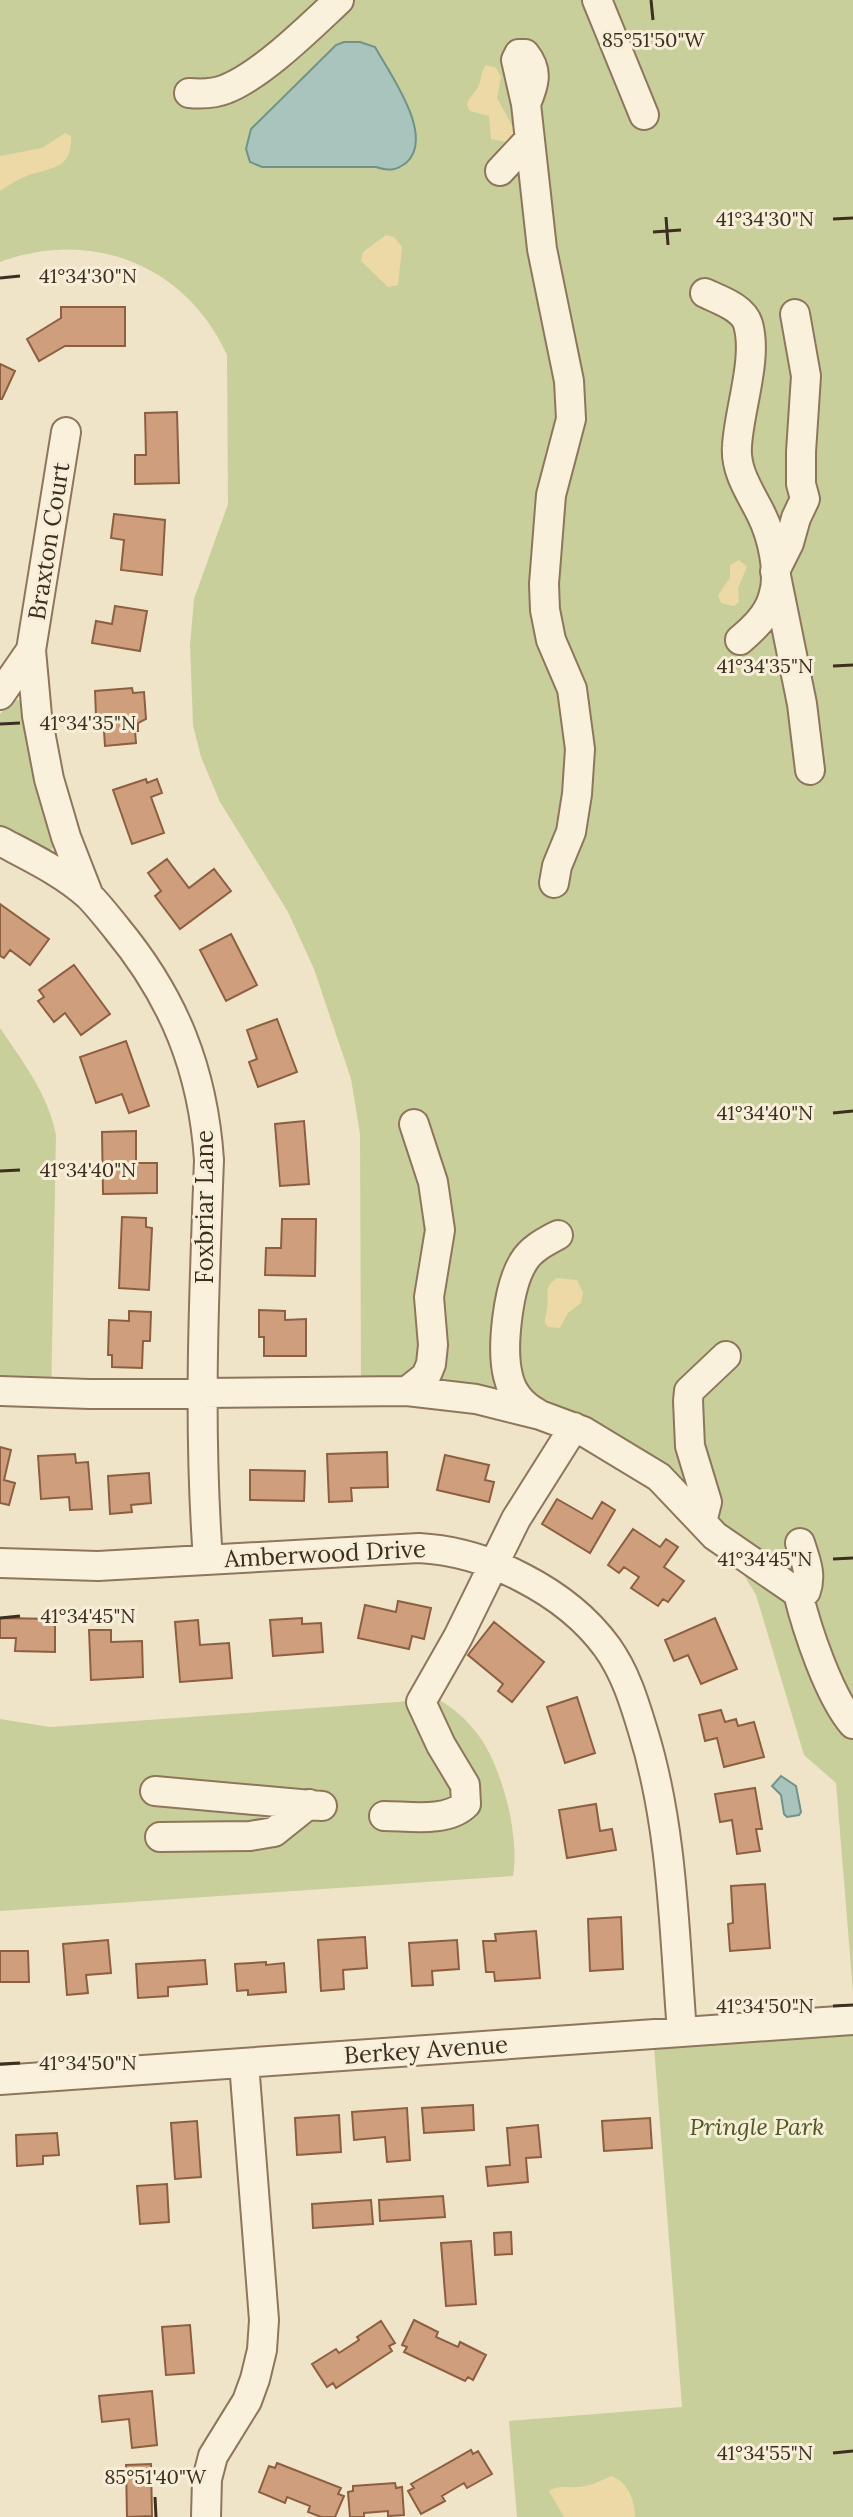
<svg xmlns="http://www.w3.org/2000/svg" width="853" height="2517" viewBox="0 0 853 2517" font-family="Lora,serif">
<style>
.green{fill:#c9cf9b}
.sand{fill:#ecd9a5}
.water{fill:#a9c4bc;stroke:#6f938a;stroke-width:2}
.building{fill:#cf9f7d;stroke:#8d5f41;stroke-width:2}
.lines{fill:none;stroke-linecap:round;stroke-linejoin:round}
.minor-casing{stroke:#8d765c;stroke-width:32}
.minor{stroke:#faf1dc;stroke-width:28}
.ticks{fill:none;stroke:#3d2e20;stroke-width:3}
.labels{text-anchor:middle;stroke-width:6;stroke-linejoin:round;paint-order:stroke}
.street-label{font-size:24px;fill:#3d2e20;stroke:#f7eed8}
.park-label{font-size:24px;font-style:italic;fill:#4d5a26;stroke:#f7eed8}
.ticks-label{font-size:20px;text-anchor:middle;fill:#3d2e20;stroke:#f7eed8;stroke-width:6;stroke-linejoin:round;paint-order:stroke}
</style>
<rect width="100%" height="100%" fill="#f0e4c8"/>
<path class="green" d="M0 0H853V1992L836 1783 804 1755 756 1595 741 1570 715 1536 583 1431 361 1390 360 1134 351 1079 314 969 288 912 220 802 201 757 193 725 190 645 194 599 228 504 227 355C186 265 92 228 0 262Z
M15 699 23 702 57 842 50 851 46 852 0 827V714Z
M0 1028C23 1062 48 1094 56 1135L51 1405 0 1403Z
M438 1699C453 1708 465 1718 476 1732 502 1764 520 1836 513 1876L0 1911V1719L50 1727Z
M853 2020V2517H517L509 2421 682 2407 653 2034Z"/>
<path class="sand" d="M486 65 496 68 501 77 497 98 514 129 513 137 507 142 491 139 489 116 470 111 467 105C469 97 473 96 477 89 482 81 480 72 486 65Z
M65 133 71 136C72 169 53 167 29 175 18 179 9 185 0 191V156L42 148Z
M386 235 394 237 402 247 398 285 388 287 361 261 363 252Z
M739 560 747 567 738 588 739 602 734 606 721 603 718 595 730 578V565Z
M557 1278 577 1280 583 1293 581 1303 568 1313 560 1328 549 1327 545 1323C544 1318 547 1314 547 1309 550 1294 542 1288 557 1278Z
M611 2476C628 2482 635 2500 635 2517H564L549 2491C560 2485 565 2488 577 2487 589 2487 600 2481 611 2476Z"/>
<path class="water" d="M344 42H360L375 47C390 74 436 137 406 163 395 171 389 171 376 167H262L250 162 246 149 251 129 336 45Z
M781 1776 796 1786 801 1812 799 1815 787 1817 784 1814 781 1795 772 1786Z"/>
<path class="building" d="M61 307H125V346H65L39 361 27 339 61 318Z
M0 364 15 371 2 399H0Z
M177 412 179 483 135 484V455H146L145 413Z
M114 514 165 520 162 575 121 570 124 540 111 538Z
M115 606 147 611 140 651 92 643 96 621 112 624Z
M132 688 133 693 144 692 146 719 138 723V731H135L136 743 105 746 103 716H96L95 691Z
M146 779 147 783 157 779 162 793 151 797 164 833 132 844 113 790Z
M167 859 189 888 214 869 231 891 180 929 155 896 161 891 148 873Z
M0 904 49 939 30 965 10 950 4 958 0 956Z
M231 934 257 985 226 1001 200 950Z
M74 965 110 1014 81 1035 65 1013 54 1022 38 1001 44 997 39 990Z
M277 1019 297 1072 258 1087 249 1062 257 1059 247 1030Z
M126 1041 149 1106 129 1113 122 1094 96 1103 80 1057Z
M304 1121 309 1184 280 1186 275 1124Z
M136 1131V1163H157V1193L103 1194 102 1132Z
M122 1217 146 1218V1227L152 1228 149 1290 119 1288Z
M282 1219H316L315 1276 265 1275 266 1248H281Z
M259 1310 285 1311V1320L306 1319V1356H264V1337H259Z
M129 1311 151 1312 150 1341H143L142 1368 112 1367V1355H108L109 1320 129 1321Z
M0 1447 11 1450 4 1480 15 1483 9 1505 0 1503Z
M387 1452 388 1487 351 1488 352 1501 329 1502 327 1454Z
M75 1454 76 1463 88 1462 92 1509 70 1510 69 1497 41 1499 38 1456Z
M445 1455 489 1465 485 1480 494 1482 489 1502 437 1490Z
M250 1470 305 1471 304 1501 250 1500Z
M149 1473 151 1503 131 1505 132 1512 110 1514 108 1476Z
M557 1499 592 1519 602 1502 615 1510 590 1553 542 1524Z
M633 1529 660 1547 666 1539 678 1547 664 1567 684 1581 668 1602 663 1599 658 1606 631 1588 639 1577 624 1567 619 1573 608 1565Z
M398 1601 431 1608 424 1639 412 1636 409 1649 358 1638 365 1605 396 1612Z
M0 1618 55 1619V1652L15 1651 16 1638H0Z
M302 1618V1624L321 1623 323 1652 273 1656 270 1620Z
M715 1618 737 1669 701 1684 688 1655 674 1661 665 1640Z
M198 1620 200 1645 229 1643 232 1678 180 1682 175 1622Z
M494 1622 544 1662 512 1702 498 1691 503 1684 468 1655Z
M89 1630H111V1642L142 1641 143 1677 91 1680Z
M577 1697 595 1753 565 1763 547 1707Z
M721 1710 725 1722 736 1719 738 1726 754 1722 764 1757 724 1767 717 1738 705 1741 699 1715Z
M755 1788 762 1829H756L760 1851 737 1854 732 1820 720 1822 715 1794Z
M596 1804 600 1831 612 1829 616 1850 567 1858 559 1810Z
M765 1884 770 1948 730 1951 728 1924 733 1923 731 1886Z
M621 1917 623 1969 590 1971 588 1919Z
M536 1931 540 1978 495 1981 494 1972H486L483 1941H496L495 1934Z
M365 1937 367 1968 343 1970 344 1989 321 1991 318 1940Z
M108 1940 111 1973 86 1975 88 1993 67 1995 63 1944Z
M457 1940 459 1969 432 1971 433 1985 412 1986 409 1943Z
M0 1951H28L29 1982H0Z
M205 1960 207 1984 168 1987V1996L138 1998 136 1964Z
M266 1962V1965L284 1963 286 1992 248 1995V1990L237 1991 235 1964Z
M473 2105 474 2130 424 2133 422 2108Z
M407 2108 410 2160 387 2162 385 2137 354 2140 352 2112Z
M339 2115 341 2152 297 2155 295 2118Z
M650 2118 652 2148 604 2151 602 2121Z
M197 2121 201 2177 175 2179 171 2123Z
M538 2125 541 2157 526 2158 528 2182 488 2186 486 2167 510 2165 507 2128Z
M57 2133 59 2155 43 2156V2164L17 2166 16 2135Z
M167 2184 169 2222 140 2224 137 2186Z
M443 2196 445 2217 380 2221 379 2200Z
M371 2200 373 2224 313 2228 312 2204Z
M511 2232 512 2254 495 2255 494 2233Z
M471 2241 476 2304 446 2306 441 2243Z
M414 2320 438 2332 436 2337 458 2347 460 2342 486 2355 473 2380 468 2377 465 2381 404 2352 407 2347 402 2345Z
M381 2321 395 2343 389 2346 392 2351 336 2388 333 2383 327 2387 312 2364 336 2349 339 2353 359 2340 357 2337Z
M190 2325 194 2373 166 2375 162 2327Z
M152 2391 157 2445 132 2448 129 2419 102 2422 99 2396Z
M471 2450 473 2454 478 2451 492 2474 467 2488 464 2483 442 2496 445 2501 421 2514 408 2491 414 2488 411 2484Z
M277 2463 341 2488 338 2494 344 2496 335 2517H321L308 2512 310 2506 287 2497 285 2503 259 2492 269 2466 275 2468Z
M151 2464 152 2516 127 2517 126 2465Z
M395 2483 396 2488 402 2487 404 2515 388 2516V2511L364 2513V2517H350L348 2492 353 2491V2486Z"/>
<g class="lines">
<g class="minor-casing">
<path id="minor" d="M597 0 644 115
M189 93C201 94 214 94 226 89 262 75 310 27 339 0
M526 104C534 85 539 71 525 54H519L516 60 526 104 542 249 569 381 571 419 551 495 544 584 545 610 551 640 572 689 580 749 577 794 571 832 557 866 554 883
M500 171 529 140
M705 293C719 300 743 307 748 324 758 359 739 409 737 446 735 471 750 492 761 514 772 536 781 573 773 597 768 615 754 628 740 640
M795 314 806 376 801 452V484L805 499 796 518 789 543 775 571 802 704 810 770
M66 432 31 650 37 716 49 779 66 837 89 896
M0 695 31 650
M0 841C30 857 64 873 89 896 99 906 108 918 117 929 174 998 203 1070 209 1160 204 1293 198 1426 208 1559
M0 1391 90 1394 407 1391 476 1399 540 1415 583 1431 659 1477 715 1536 798 1593C807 1630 829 1696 853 1724
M407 1391 426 1376 431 1364 433 1345 429 1297 440 1230 433 1182 414 1124
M537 1413C522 1405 512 1394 508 1376 501 1348 508 1285 524 1261 531 1249 545 1242 558 1235
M702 1522 707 1502 690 1446 688 1401 689 1391 726 1356
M0 1563 98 1566 419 1548C455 1550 491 1561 523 1578 556 1595 585 1617 607 1647 625 1672 634 1701 643 1731 673 1828 674 1931 682 2032
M798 1593 806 1591C812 1574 805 1559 800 1543
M155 1791 322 1806
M384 1816C409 1816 447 1823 466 1804L465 1785 441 1745 421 1702 458 1637 516 1519 574 1427
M160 1837 250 1836 274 1832 309 1804
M0 2080 853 2020
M206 2517 207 2479 213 2456 247 2401 255 2379 262 2350 264 2320 244 2063"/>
</g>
<use href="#minor" class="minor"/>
</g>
<path class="ticks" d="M651 0 653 20M666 217 668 245M833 219 853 218M653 232 681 230M0 278 20 276M833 666 853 665M0 724 20 723M833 1113 853 1111M0 1171 20 1170M833 1559 853 1558M0 1618 20 1616M833 2006 853 2005M0 2064 20 2063M833 2453 853 2451M155 2497 156 2517"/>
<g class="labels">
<g class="street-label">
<text transform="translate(49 541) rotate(-81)" y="8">Braxton Court</text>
<text transform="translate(205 1207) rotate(-90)" y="8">Foxbriar Lane</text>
<text transform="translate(325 1554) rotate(-3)" y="8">Amberwood Drive</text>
<text transform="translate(426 2050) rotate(-4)" y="8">Berkey Avenue</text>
</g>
<g class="park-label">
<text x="757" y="2135">Pringle Park</text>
</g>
</g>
<g class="ticks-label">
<text x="653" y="47">85°51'50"W</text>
<text x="765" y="226">41°34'30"N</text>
<text x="88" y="283">41°34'30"N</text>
<text x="765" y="673">41°34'35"N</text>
<text x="88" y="730">41°34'35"N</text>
<text x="765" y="1120">41°34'40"N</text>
<text x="88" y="1177">41°34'40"N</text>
<text x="765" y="1566">41°34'45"N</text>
<text x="88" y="1623">41°34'45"N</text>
<text x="765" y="2013">41°34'50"N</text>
<text x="88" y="2070">41°34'50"N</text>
<text x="765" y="2460">41°34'55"N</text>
<text x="155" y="2484">85°51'40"W</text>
</g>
</svg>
